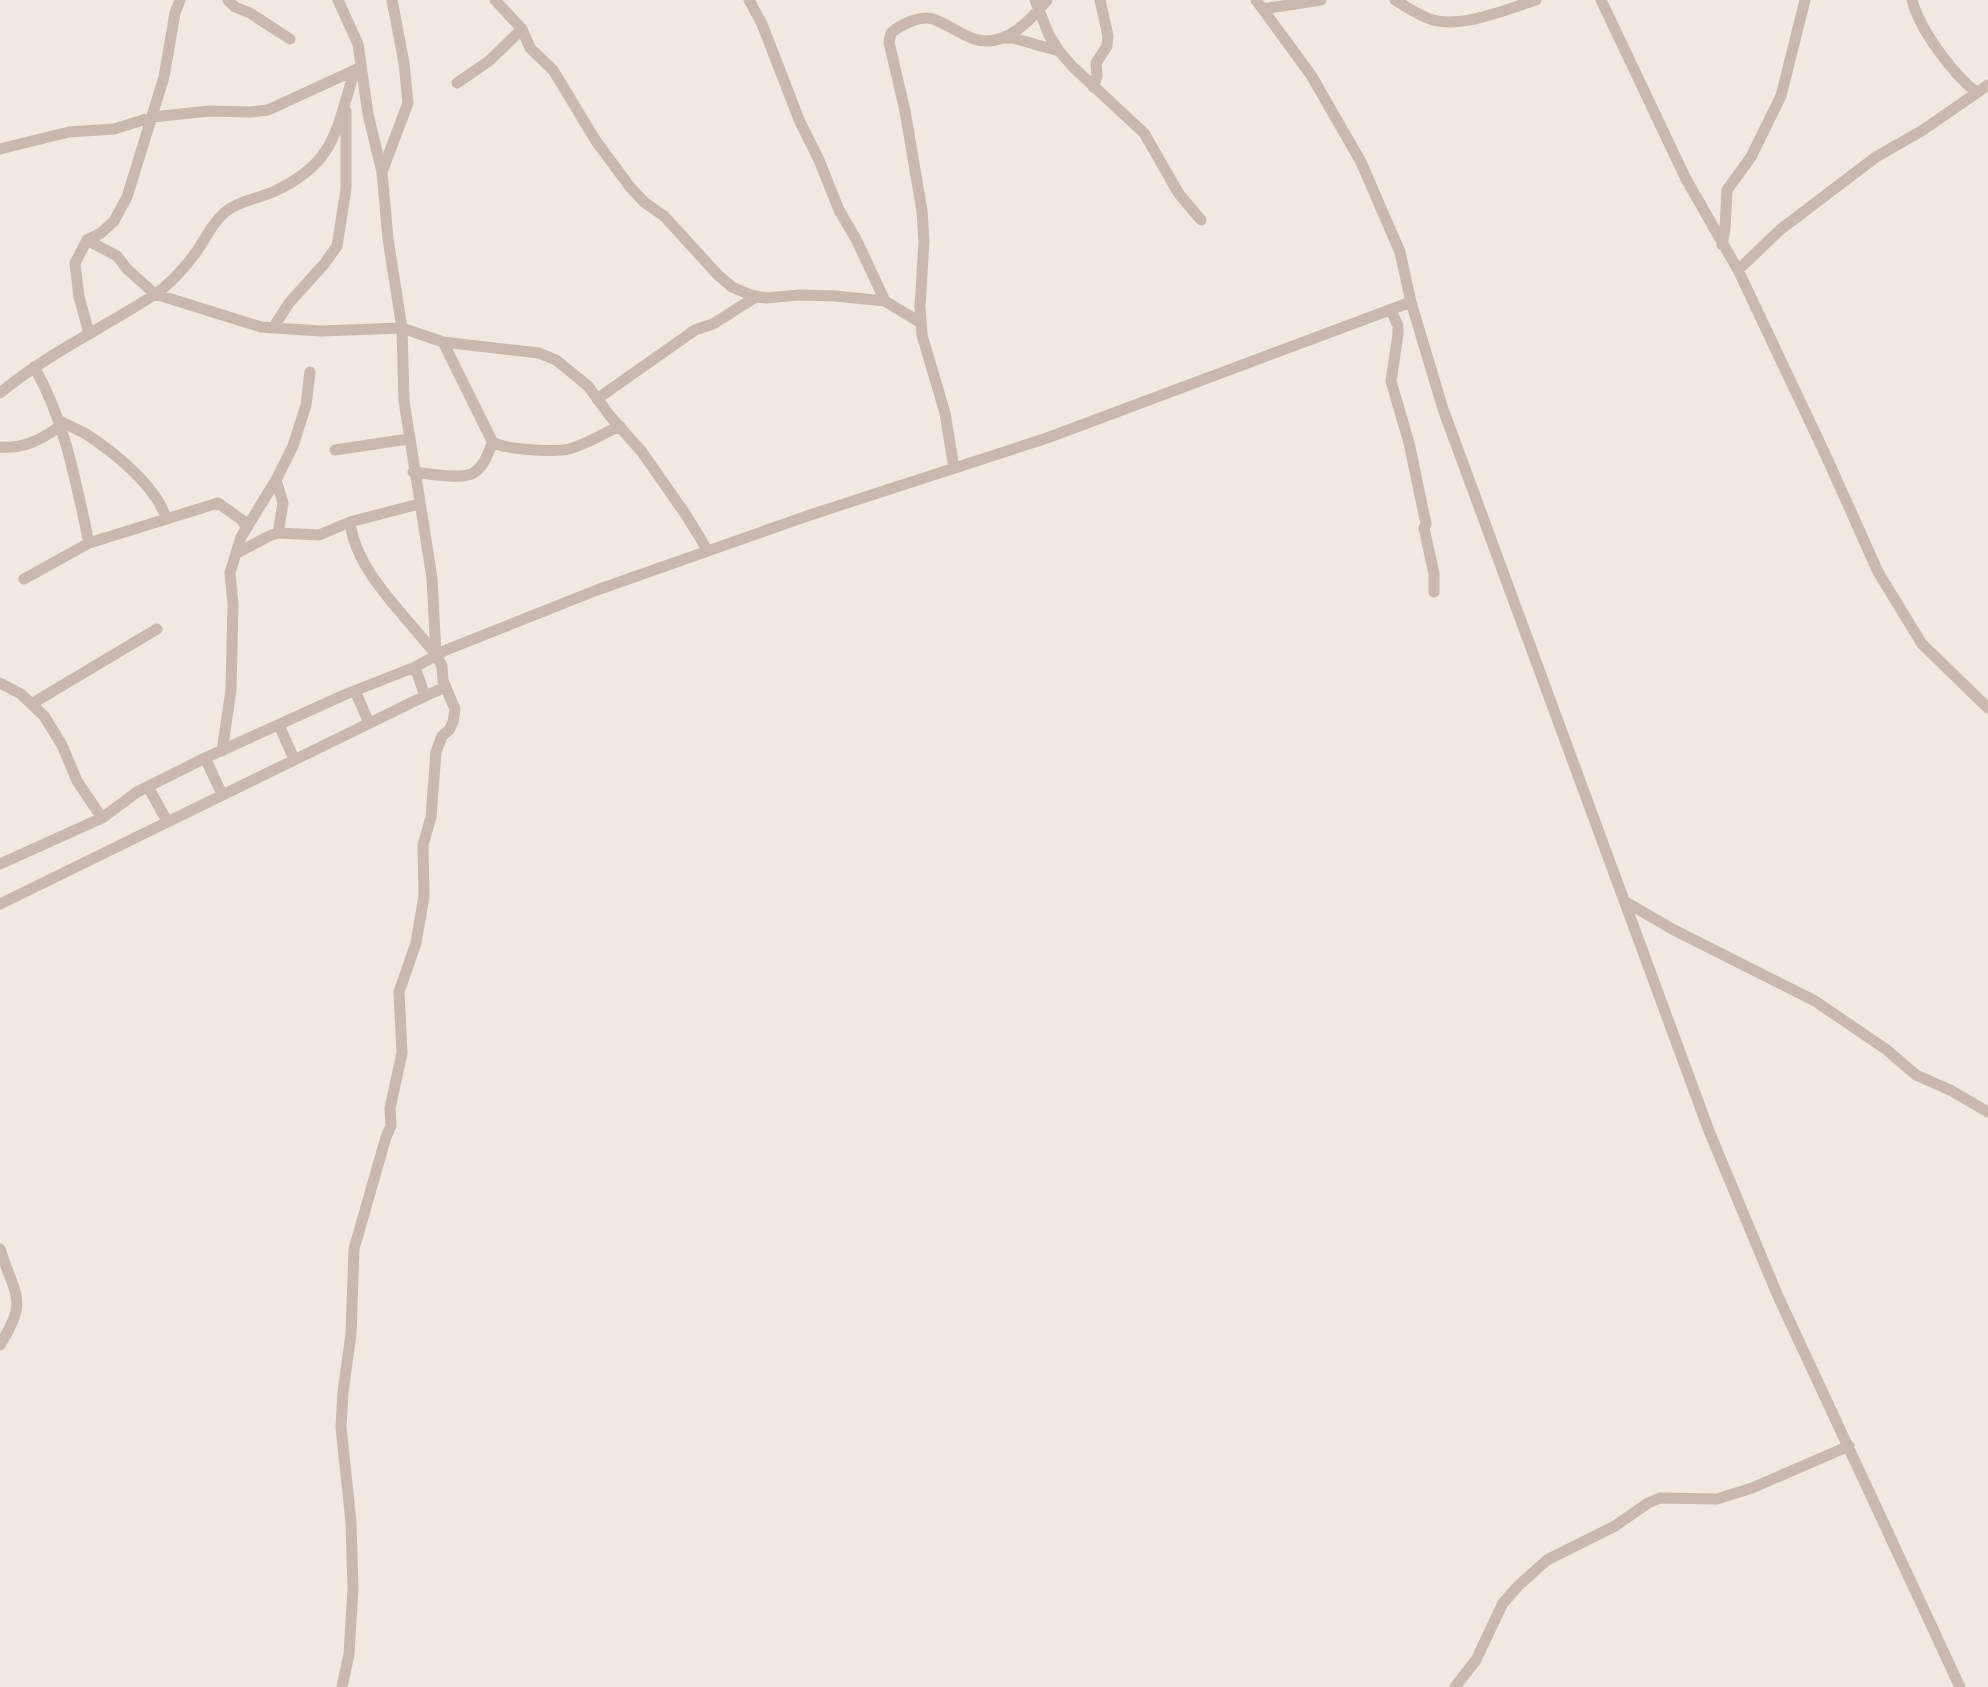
<svg xmlns="http://www.w3.org/2000/svg" width="1988" height="1687" viewBox="0 0 1988 1687" font-family="Raleway,sans-serif">
<style>
.lines{fill:none;stroke-linecap:round;stroke-linejoin:round}
.minor{stroke:#c8b8ad;stroke-width:11}
</style>
<rect width="100%" height="100%" fill="#f1e8e0"/>
<g class="lines">
<path class="minor" d="M228 0 235 7 250 13 290 39
M338 0 358 44 368 114 382 172 388 239 402 328 404 401 432 578 436 655 442 666 443 681 455 709 453 722 449 730 442 736 436 752 431 817 423 845 424 896 416 943 399 992 402 1053 390 1108 391 1126 386 1137 354 1249 351 1334 343 1392 341 1427 351 1522 353 1590 349 1654 342 1687
M495 0 522 29 530 48 553 70 596 141 630 187 644 202 664 216 718 275 732 287 751 295 766 298 799 295 835 296 885 301 921 323
M749 0 762 24 800 122 819 160 839 210 857 241 885 301
M1035 0 1049 35 1059 51 1073 67 1144 133 1179 194 1201 220
M1256 0 1311 75 1361 162 1400 252 1411 302 1443 409 1709 1131 1777 1294 1960 1687
M1395 0C1407 7 1419 16 1433 20 1463 28 1508 9 1536 0
M1601 0 1686 179 1738 270 1827 458 1878 572 1922 644 1988 708
M1912 0C1920 30 1952 73 1976 92
M1263 9 1321 0
M1004 38H1013L1059 51
M457 83 489 61 522 29
M1093 87 1097 76 1096 63 1107 46 1108 36 1100 0
M0 149 69 132 114 129 153 117 209 111 251 112 268 110 355 70
M382 172 408 103 404 63 392 0
M87 240 117 256 127 269 155 294 261 327 321 331 402 328 443 342 539 353 556 360 588 386 610 416 642 452 686 515 708 551
M1722 245 1725 229 1727 190 1751 157 1781 96 1805 0
M1738 270 1781 229 1876 157 1923 130 1988 85
M1391 310 1398 326V334L1391 381 1409 443 1426 524 1424 528 1434 574V592
M273 328 289 303 325 263 337 246 346 189V111
M89 333 79 297 75 263 87 240 101 233 114 221 127 197 164 77 175 13 180 0
M443 342 492 441C501 450 556 452 569 449 587 444 604 433 620 426
M34 367C65 420 76 483 89 543
M0 393C47 354 103 328 154 295 169 285 186 266 197 251 205 239 212 224 223 214 237 201 258 199 275 191 337 162 336 128 355 70L361 67
M597 399 695 330 713 324 757 296
M58 420C67 425 77 429 86 434 114 452 156 486 166 518
M0 447C24 449 40 440 59 427
M335 450 408 439
M954 468 945 413 922 335 920 306 924 241 922 211 905 111 889 42 891 33C900 25 920 15 933 19 947 24 960 34 974 39 1004 49 1030 21 1047 0
M413 472C427 473 464 481 475 472 485 465 488 452 493 442
M276 480 283 503 278 533
M350 522C356 573 407 616 436 655
M237 553 269 536 278 533 319 535 350 522 419 504
M24 579 89 543 218 503 242 520 246 527
M415 667 425 696
M0 683 21 694 44 716 62 745 77 781 102 818
M355 691 369 723
M33 703 157 629
M279 725 294 759
M222 751 231 690 233 604 230 573 241 537 276 480 293 446 306 405 310 372
M205 758 222 794
M148 787 167 821
M0 864 102 818 137 792 205 758 344 695 415 667 446 650 597 590 813 514 1047 438 1411 302
M1624 901 1674 930 1815 1001 1887 1050 1916 1075 1950 1090 1988 1112
M0 904 425 696 446 687
M0 1249C15 1297 29 1299 0 1345
M1455 1687 1476 1660 1503 1603 1519 1585 1547 1560 1615 1526 1648 1503 1660 1498 1717 1499 1752 1488 1849 1446"/>
</g>
</svg>
